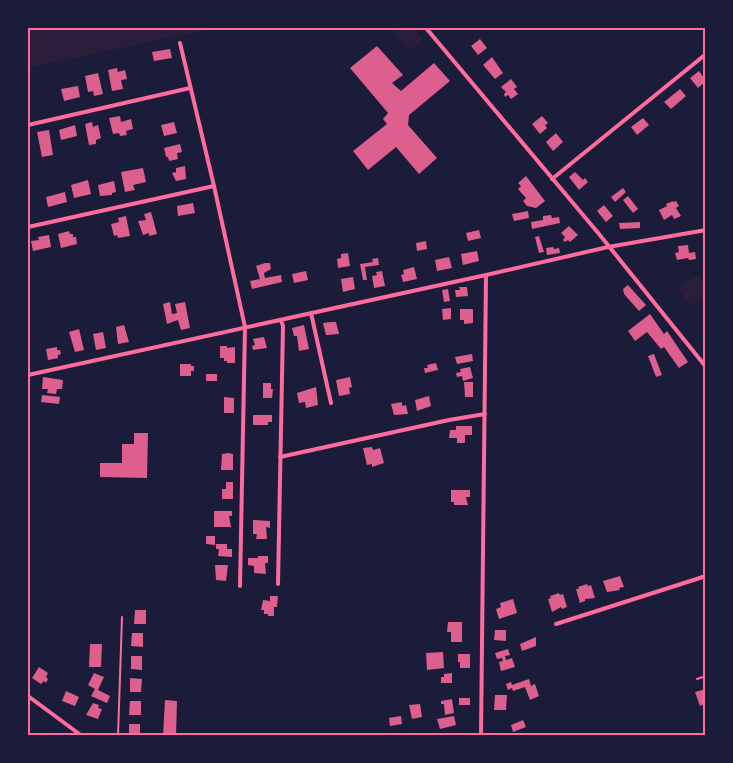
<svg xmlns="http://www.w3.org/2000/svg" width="733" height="763" viewBox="0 0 733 763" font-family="Inter,sans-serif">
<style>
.green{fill:#2a1e3b}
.building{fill:#dd5f8e}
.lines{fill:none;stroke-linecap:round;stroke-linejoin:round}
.service{stroke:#ff6b9d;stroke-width:2}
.minor{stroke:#ff6b9d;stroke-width:4}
.neatline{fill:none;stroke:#ff6b9d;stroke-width:2}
</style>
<rect width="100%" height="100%" fill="#1b1b3a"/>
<path class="green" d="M28 28H215L28 68Z
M401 28H414L423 39 409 51 394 33Z
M699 275 705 286V297L690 306 677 287Z"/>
<path class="building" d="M480 39 487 48 478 55 471 46Z
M377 46 403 75 392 83 401 91 434 63 450 81 409 115 408 125 437 158 419 174 396 147 368 170 353 151 387 124 383 119 388 113 350 68Z
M170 49 172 58 154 61 152 52Z
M492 57 503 73 495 79 483 65Z
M117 68 118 72 125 70 127 79 121 80 123 89 112 91 108 70Z
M699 71 706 81 698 88 690 78Z
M98 73 103 94 94 96 93 91 88 92 85 76Z
M511 79 517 87 514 89 518 94 511 99 508 95 505 97 504 94 506 92 501 87Z
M78 86 80 97 64 101 61 89Z
M680 89 686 96 671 109 664 102Z
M120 116 121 122 131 119 133 129 126 131 127 135 120 136 119 133 113 134 109 118Z
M542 116 548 123 545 125 547 128 540 134 532 124Z
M643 118 649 125 637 135 631 127Z
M92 122 93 127 98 125 101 138 96 140V144L89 145 85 124Z
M174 122 177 133 164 136 161 125Z
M75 125 77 136 61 140 59 130Z
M49 130 53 155 42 157 37 132Z
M556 133 563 142 553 151 546 142Z
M180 144 182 152 177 153 178 159 169 161 168 157H166L164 148Z
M185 166 186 179 176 181 172 173 176 172V168Z
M143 168 146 182 133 185 135 190 125 192 121 172Z
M575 172 583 180 585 178 588 182 579 190 569 177Z
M526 176 545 201 536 208 527 206 523 201 526 198 518 189 521 186 518 183Z
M88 180 91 194 74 198 71 185Z
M114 181 116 192 112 193V195L100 196 98 185Z
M623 188 626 192 615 202 611 197Z
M65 192 67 202 48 207 46 197Z
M628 196 638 209 633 213 623 200Z
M673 201V202L676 201 679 206 676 208 681 216 674 219 672 215 664 220 659 210 667 206 666 204Z
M193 203 195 213 178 216 177 206Z
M604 205 613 216 606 222 597 211Z
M528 211 529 218 514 221 512 214Z
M151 212 157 234 149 236V233L143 235 138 221 146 220 144 214Z
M551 215 552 218 559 217 560 223 532 229 531 222 543 220V216Z
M126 216 130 236 118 238 117 235 114 236 111 224 119 222 118 218Z
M640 222V228L620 229 619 223Z
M569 226 578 235 570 242 568 240 565 242 563 240 565 237 561 233Z
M479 230 481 238 468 241 466 233Z
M69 231 70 234H73V237H76L77 244 61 248 58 234Z
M49 235 51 247 33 251 31 241 39 240 38 237Z
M539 236 544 252 539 253 535 237Z
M426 241 427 249 417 251 416 243Z
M688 245 689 253 695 252 696 259 689 260 688 258 677 260 675 253 679 252 678 246Z
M553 247 554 249 559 248 560 253 547 255 546 248Z
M477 251 479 261 463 265 461 254Z
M348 253 350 266 338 268 337 259 341 258V254Z
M449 257 452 268 437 271 435 260Z
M378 258 379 265 365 267 367 280H363L360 264 373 262 372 259Z
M265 263H270L271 269 264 273 265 278 281 275 282 282 252 289 250 281 260 279 256 266Z
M414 267 417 279 403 282 401 275 404 274 403 270Z
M306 271 308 280 294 283 292 274Z
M382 271 385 286 374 288 372 276 377 275 376 272Z
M353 277 355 289 343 292 341 279Z
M628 285 646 305 639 311 624 294 623 289Z
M459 287H467L468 296 456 297 455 290H460Z
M448 289 450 301 444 302 442 290Z
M170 302 172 314 177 313 175 304 185 302 190 328 181 330 178 320 167 324 163 304Z
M451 308V319L443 320 442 309Z
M460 309H473V323L464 324V320H460Z
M650 314 664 334 667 331 688 362 679 368 664 347 661 349 647 332 635 341 628 331Z
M331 322H336L339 334 326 335 323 323Z
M124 325 129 342 118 344 116 327Z
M304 325 309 349 299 351 297 336H294L292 328Z
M79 329 84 350 75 352 69 332Z
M103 332 106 348 96 350 93 334Z
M264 337 267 348 253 350 252 346 255 345 253 339Z
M220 346H227V348L235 347V363H227V361H224V358H220Z
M57 347V350H60L61 354 58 355V358L48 360 46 349Z
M472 354 473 361 457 364 455 357Z
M654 354 662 375 656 377 648 356Z
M436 363 438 370 425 373 424 368H428L427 365Z
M180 364H191V366H194V371H191V376H180Z
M470 367 473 378 463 381 462 376 457 377 456 373 461 372 460 369Z
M206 374H217V381H206Z
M43 377 63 380 62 389H57L56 394 47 393 48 389H42Z
M350 377 352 387 349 388 350 394 339 396 336 380Z
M464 382H473V397H465Z
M263 383H271V389H273L272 398H263Z
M316 387 318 405 306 408 305 402 299 403 297 393Z
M42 395 60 397 59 404 41 402Z
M429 396 431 406 417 411 415 400Z
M224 397 234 398V413H224Z
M402 402V406L406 405 408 414 394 415 391 404Z
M253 415H272V422H268V425H253Z
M456 426H472V435H465V443H457V438H449L450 430H456Z
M134 433H148L147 478 100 477V463H122V444H134Z
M372 447 373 450 380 448 384 463 372 467V464L367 465 363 448Z
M228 453 233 454V470H221L222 454Z
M226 482H233V499H222V489H226Z
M451 490H470V497H466L468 505H454V502H451Z
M214 511H232V516H229L231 527H214Z
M253 520 270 521V528L266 527 267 539H256L257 534H253Z
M206 536H215V545L206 544Z
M216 544H227V549H232V557L218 556 219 549H216Z
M258 556H268V563H265L266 574 254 573V566L248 565V558H258Z
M215 565H228L226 581 216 580Z
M620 576 624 587 619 588 620 590 607 592 603 581Z
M587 584 588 586 591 585 595 598 585 599V601L580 603 576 589H579L578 587Z
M559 593 560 595 563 594 567 607 562 609 561 607 552 612 548 599 551 598 550 596Z
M270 596H278L277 607H274V616H268V614H264V610H261L263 600 270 601Z
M513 599 517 613 499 619 496 609 501 607 500 603Z
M135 610H146V624H134Z
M448 622H462V642H451V632H447Z
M495 630H506V641L494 640Z
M132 633H143V647L131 646Z
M536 637V646L522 651 520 644Z
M90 644H102L101 667H89Z
M508 649 510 655 505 656 506 660 512 658 515 667 501 671 499 662 503 661 502 658 497 659 495 653Z
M443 652 444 668 427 670 426 653Z
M458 654H470V668H460V662H458Z
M131 656H142V670L131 669Z
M39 667 48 673 46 677 48 679 46 683 44 681 41 684 32 678Z
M94 673 104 677 98 690 110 696 107 703 91 696 95 689 88 685Z
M452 673V683H441V677H444V674Z
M130 678 142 679 141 692H130Z
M529 679 531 686 535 684 539 696 530 700 525 687 513 691 512 688 508 690 506 684 511 682 512 685Z
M706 689V703L700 706 695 692Z
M66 691 79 697 75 706 62 701Z
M495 695H507L506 710H494Z
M459 698H470V705H459Z
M452 699 454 713 445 715 444 704H441V701Z
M165 700 177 701 176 736H163Z
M130 701H141V715H129Z
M93 703 99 705 98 708 102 709 98 719 86 715Z
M420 704 422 717 412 719 409 705Z
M401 716 402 724 390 726 389 718Z
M454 716 456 725 440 729 437 719Z
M523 720 526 727 513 732 511 725Z
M129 724H140V736H129Z"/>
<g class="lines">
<path class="service" d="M697 679 706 676
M118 736 122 617"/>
<path class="minor" d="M426 28 599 234 706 367
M180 43 214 186 245 327 240 586
M28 125 190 88
M552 179 706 54
M28 227 214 186
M311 313 331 403
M28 375 486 275 608 247 706 230
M280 457 449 420 485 414
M278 584 283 326 281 320
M556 624 706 576
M28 696 82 736
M481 736 486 275"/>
</g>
<rect width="733" height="763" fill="none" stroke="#1b1b3a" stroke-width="58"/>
<rect x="29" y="29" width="675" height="705" class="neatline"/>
</svg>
